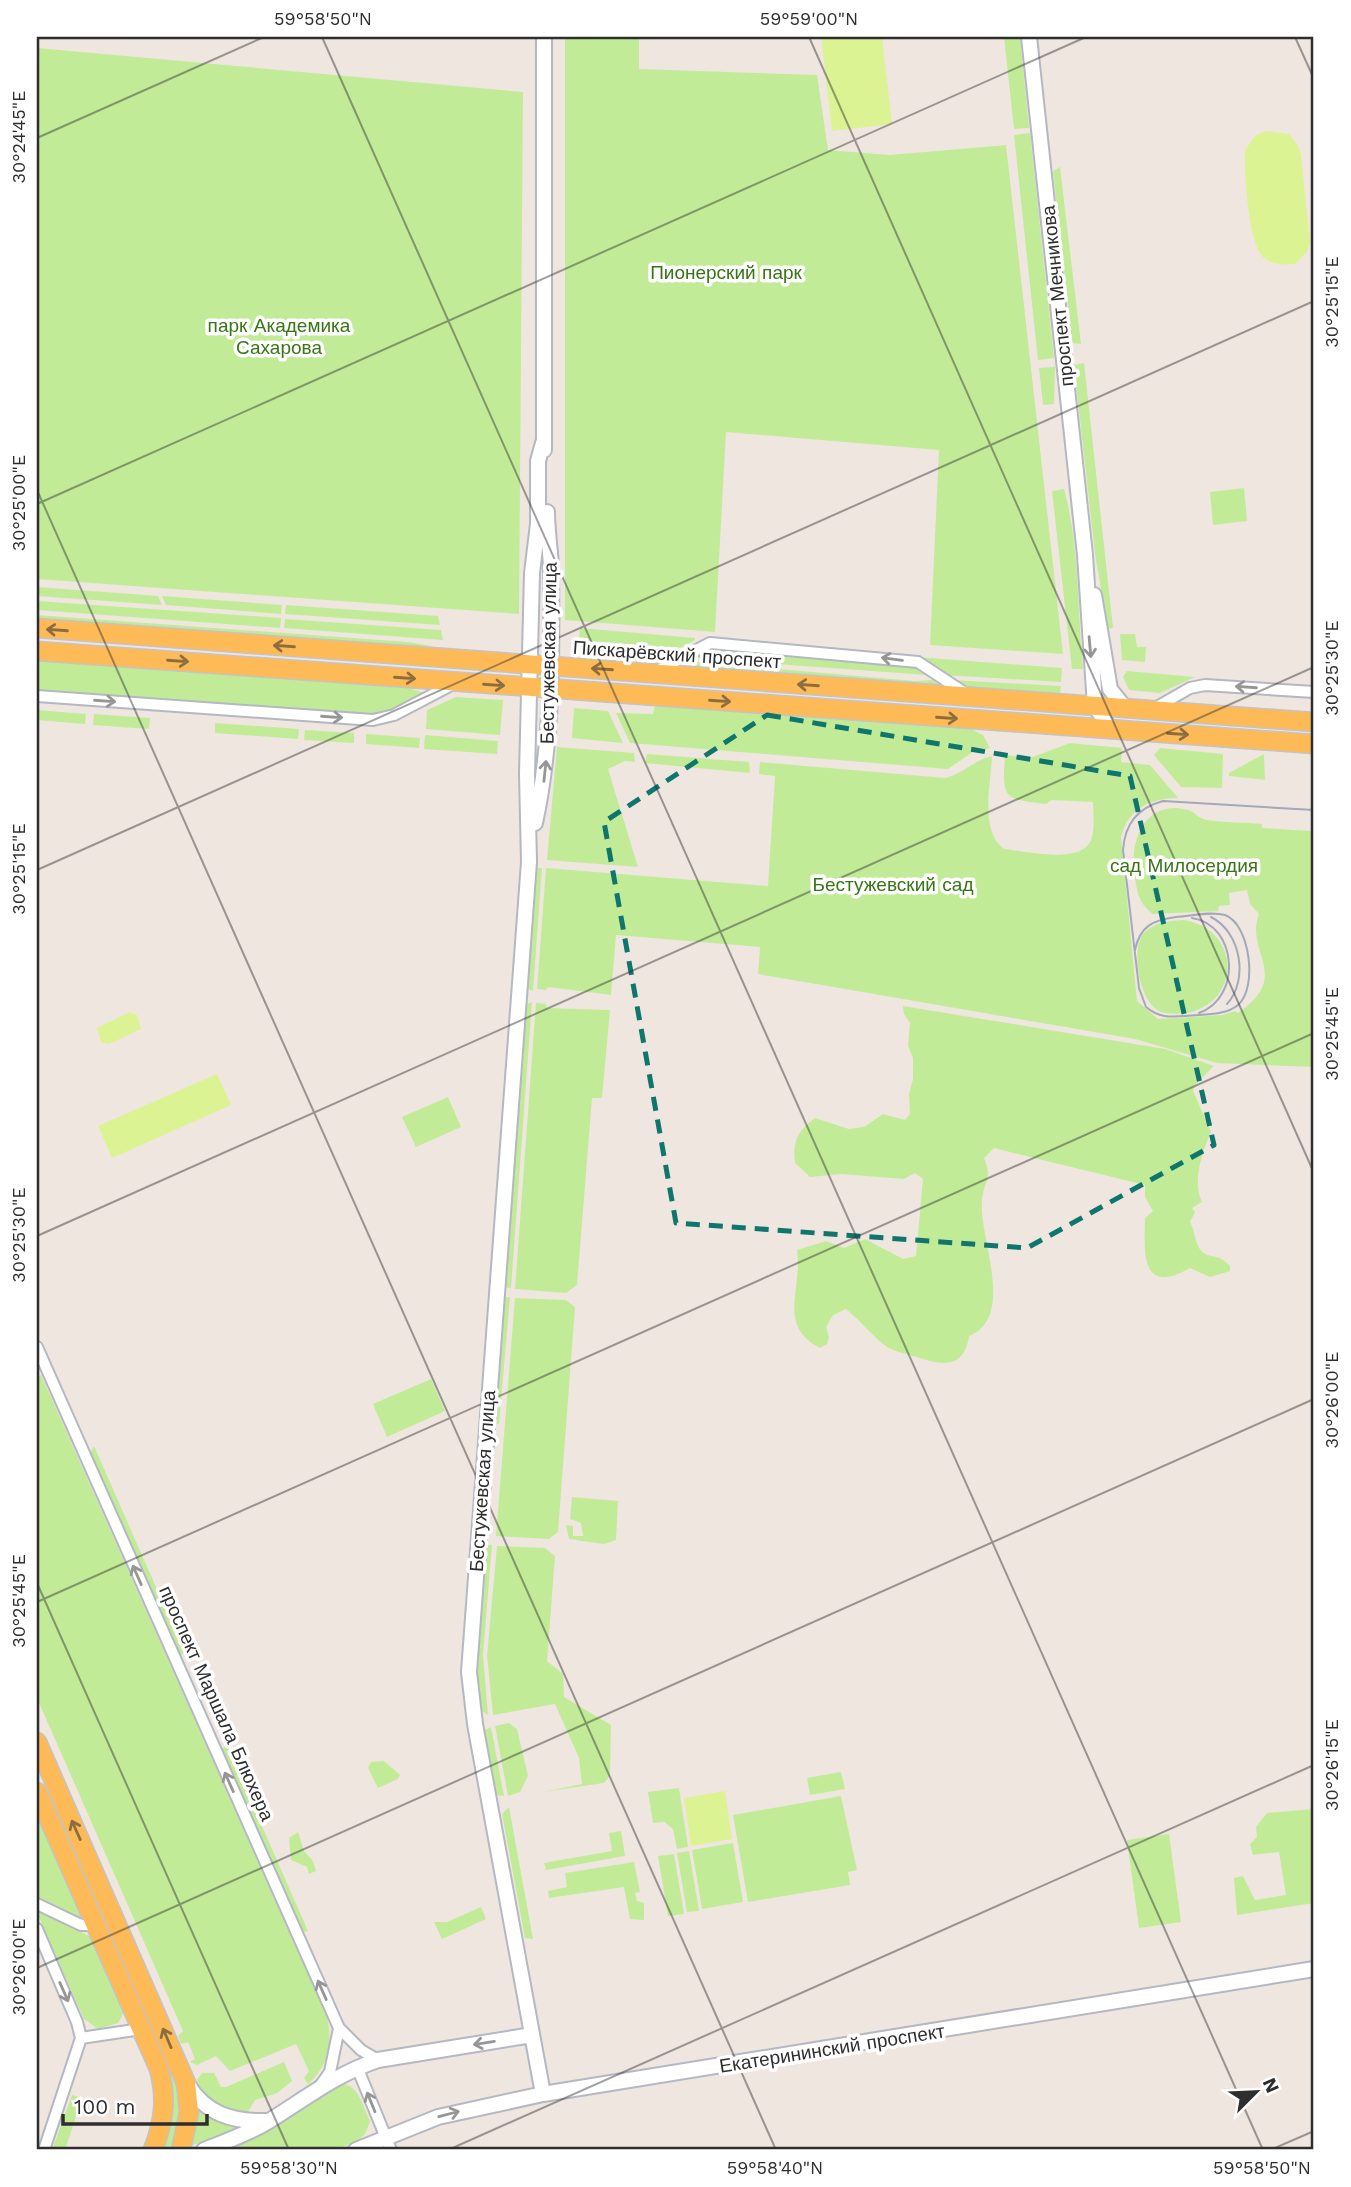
<svg xmlns="http://www.w3.org/2000/svg" width="1351" height="2187" viewBox="0 0 1351 2187" font-family="'Work Sans',sans-serif">
<style>
.green{fill:#c2eb98}
.pitch{fill:#dbf393}
.lines{fill:none;stroke-linecap:round;stroke-linejoin:round}
.minor-casing{stroke:#b3b8c2;stroke-width:14}
.tertiary-casing{stroke:#b3b8c2;stroke-width:18}
.primary-casing{stroke:#c4c4c4;stroke-width:21}
.minor{stroke:#fff;stroke-width:10}
.tertiary{stroke:#fff;stroke-width:14}
.primary{stroke:#feba57;stroke-width:18}
.tram{stroke:#a1a9ba;stroke-width:2}
.oneway{stroke:#8c6d40}
.oneway2{stroke:#969696}
.marked{fill:none;stroke:#0f766e;stroke-width:5;stroke-dasharray:14 9;stroke-linejoin:round}
.ticks{fill:none;stroke:#2e2e2e;stroke-width:2;stroke-opacity:0.45}
.labels{text-anchor:middle;stroke-width:7;stroke-linejoin:round;paint-order:stroke}
.park-label{font-size:19px;fill:#397514;stroke:#fff}
.street-label{font-size:19px;fill:#2e2e2e;stroke:#fff}
.neatline{fill:none;stroke:#2e2e2e;stroke-width:2.5}
.ticks-label{font-size:18px;text-anchor:middle;fill:#2e2e2e}
</style>
<rect width="100%" height="100%" fill="#f0e6e0"/>
<path class="green" d="M565 37 639 39V69L817 75 828 150 890 155 1006 145 1063 654 930 645 939 450 726 432 715 632 565 620Z
M1004 37H1020L1029 128 1014 129Z
M37 48 523 92 519 614 37 579Z
M1030 133 1054 358 1038 360 1014 135Z
M1060 167 1081 344 1072 343 1053 171Z
M1084 363 1113 628 1108 629 1095 554 1074 365Z
M1055 367 1054 404 1043 405 1039 368Z
M1244 488 1247 521 1213 525 1210 492Z
M1064 489C1080 547 1077 609 1083 669H1072L1052 491Z
M37 587 158 596 162 605 37 596Z
M162 596 282 605 281 614 166 605Z
M37 601 281 618 280 628 37 610Z
M286 605 438 616 440 625 285 614Z
M37 615 408 642 432 646 408 647 37 620Z
M285 619 441 630 443 640 284 628Z
M580 628 695 638V640L680 648 579 640Z
M1120 634H1135L1137 647H1146L1145 662 1122 660Z
M579 643 673 652 654 659 578 653Z
M712 648 917 668 927 675 695 658Z
M37 657 393 683 424 693 389 712 377 715 37 690Z
M917 657 1062 668 1061 682 944 675Z
M689 661 915 681 933 680 938 684 913 687 706 671 683 665Z
M1127 671 1195 677 1160 693 1129 690 1123 677Z
M951 680 1061 686 1060 693 970 687Z
M456 697 503 700 500 735 426 729 427 710Z
M655 705 967 727 983 735 990 748 973 752 948 769 630 743 616 713 653 714Z
M574 708 608 711 623 743 572 738Z
M37 710 86 714 85 724 37 720Z
M94 714 150 718 149 729 93 725Z
M215 723 299 729 298 739 215 733Z
M305 730 354 733V743L304 740Z
M366 734 420 738 419 748 366 744Z
M425 735 498 741 497 754 424 749Z
M1070 743 1122 748 1121 762 1150 765 1178 798C1150 798 1128 809 1121 837L1137 1001 1158 1019 1223 1015 1235 1011 1238 1013C1293 975 1244 953 1259 914L1250 904 1247 890 1229 893 1230 905 1219 906 1218 911 1153 914C1136 902 1136 885 1134 866 1131 834 1150 799 1188 810 1195 812 1199 819 1207 820 1225 823 1244 822 1262 824V828L1311 831 1314 827V1067L1217 1063 1135 1039 758 974 760 947 616 935 611 995 548 987 546 990 537 989 546 868 768 886 775 776 759 774 760 762 945 778C963 774 974 760 992 756 991 784 979 830 1004 849 1025 851 1081 865 1091 840 1095 830 1093 813 1093 802L1052 800 1046 804C1003 799 1002 799 1005 755L1030 758Z
M557 747 634 753 635 762 625 761 608 769 638 867 547 860Z
M1160 748 1223 754 1222 788 1181 787 1154 755Z
M647 754 749 762 750 773 645 763Z
M1264 754 1265 780 1229 776V773Z
M535 868H542L533 991 526 988Z
M1183 920C1250 930 1239 1023 1165 1013 1140 1010 1130 951 1143 934 1154 922 1168 921 1183 920Z
M532 1002 511 1288 503 1287 525 1005Z
M536 1003 546 1004 547 1008 610 1010 602 1098H592L577 1285 566 1293 515 1289Z
M903 1006 1165 1049 1214 1066 1195 1085 1193 1091 1211 1132C1202 1152 1192 1182 1202 1202L1192 1208 1195 1212 1190 1222C1196 1232 1194 1246 1204 1253 1213 1259 1218 1253 1230 1266V1271L1210 1277 1190 1268C1141 1296 1144 1254 1145 1218L1153 1211 1145 1197V1185L994 1148 984 1158C993 1180 984 1180 982 1200 978 1236 1017 1317 969 1336 964 1371 939 1365 914 1356 905 1354 894 1351 887 1347 873 1337 860 1320 846 1309L833 1315 826 1327 829 1337 827 1344 820 1348C776 1325 803 1290 797 1250L826 1241 844 1248 865 1239 903 1259 916 1256 923 1179 915 1173 904 1179 841 1174 810 1177 795 1163C792 1142 798 1130 815 1118L849 1129 864 1127 883 1114 905 1120 910 1114 909 1094 913 1079V1058L908 1046 910 1023 904 1014Z
M448 1097 461 1127 416 1147 402 1117Z
M501 1297H510L499 1424H493Z
M515 1298 566 1300 575 1307 558 1532 549 1539 496 1536Z
M41 1375 327 2017C333 2042 328 2067 308 2084L304 2078 309 2071 296 2044 230 2071 216 2056 197 2065 190 2062 195 2059 188 2042 181 2044 178 2036 183 2031 37 1698V1377Z
M431 1379 445 1411 387 1437 373 1404Z
M94 1446 185 1653 179 1655 90 1453Z
M572 1497 618 1501 616 1540 604 1544 569 1539 566 1525 573 1526V1536H583L581 1523 570 1519Z
M483 1544 492 1545 483 1655 488 1715 478 1708 475 1672Z
M497 1546 545 1548 555 1556 547 1661 563 1674 564 1697 611 1725 610 1776 604 1783 543 1792 582 1784 579 1758 555 1704 493 1715 487 1656Z
M509 1723 517 1729 528 1776 520 1792 508 1796 495 1726Z
M491 1727 504 1796 495 1795 483 1731Z
M227 1746 308 1931 301 1933 220 1749Z
M384 1761 400 1775 398 1779 378 1788 368 1768 371 1762Z
M841 1772 845 1789 810 1795 807 1778Z
M679 1788 688 1847 677 1849 673 1829 664 1822 653 1823 648 1792Z
M841 1796 857 1870 848 1872 850 1885 748 1902 733 1815Z
M509 1807 533 1939 525 1938 502 1814Z
M1314 1809V1903L1237 1915 1234 1878 1243 1876 1255 1900 1286 1895 1279 1852 1253 1855 1250 1844 1257 1837 1256 1827 1267 1813Z
M37 1810 84 1917 81 1919 37 1896Z
M621 1831 625 1856 546 1870 544 1863 612 1851 609 1833Z
M298 1832 304 1851 313 1861 316 1871 309 1874 307 1867 291 1860 289 1838Z
M1169 1834 1181 1922 1139 1928 1127 1840Z
M733 1843 743 1902 702 1909 692 1850Z
M689 1851 699 1911 687 1912 677 1853Z
M674 1854 684 1914 668 1916 658 1856Z
M634 1862 640 1892 635 1893 637 1901 644 1903V1920L630 1919 624 1887 549 1898 548 1891 567 1887 565 1873Z
M481 1907 486 1919 442 1939 434 1922H447Z
M42 1912 91 1937 124 2012 118 2023 98 2029 84 2019 38 1915Z
M112 1938 177 2080 180 2108 173 2150H161L170 2121Z
M284 2062 292 2081 277 2093 255 2100 247 2114C222 2110 208 2103 197 2080L202 2073H214L221 2087H226Z
M338 2083C359 2083 362 2105 370 2121 368 2126 367 2132 363 2136 341 2160 256 2150 223 2150L273 2127Z
M72 2095 82 2098 65 2150H52Z
M196 2107 215 2120 237 2126V2129L193 2145Z"/>
<path class="pitch" d="M821 37H882L892 124 832 131Z
M1266 131 1289 134 1299 147 1301 156 1310 242 1307 252 1295 264C1282 265 1267 265 1260 253 1248 235 1244 172 1245 150L1256 135Z
M130 1012 137 1015 141 1029 109 1044 101 1042 97 1028Z
M217 1074 231 1105 112 1158 98 1126Z
M725 1791 732 1839 691 1846 684 1798Z"/>
<g class="lines">
<g class="minor-casing">
<path id="minor" d="M655 672 710 643 918 662 965 693
M37 696 373 720 394 715 455 683
M1155 708 1190 688 1205 685 1314 692
M37 1347 339 2028 361 2050 378 2060
M37 1904 81 1925H95
M37 1929 77 2022 81 2038 44 2150
M81 2038 141 2029
M357 2067 391 2150
M320 2086 330 2072 339 2028"/>
</g>
<g class="tertiary-casing">
<path id="tertiary" d="M544 37V450
M1029 37 1085 555 1095 706 1110 729
M543 443 538 461V524L532 573 527 774 529 862 469 1672 475 1724 543 2094
M1094 595 1110 689 1126 709
M535 823C553 739 552 652 551 566 550 548 547 530 547 512
M187 2083C205 2114 232 2122 267 2121
M204 2150C226 2141 248 2134 269 2121 305 2099 336 2074 378 2060L532 2035
M356 2150 438 2117 543 2094 1314 1969"/>
</g>
<g class="primary-casing">
<path id="primary" d="M37 628 1314 722
M37 651 1314 744
M37 1742 186 2083 189 2112 181 2150
M37 1792 159 2069C167 2099 164 2121 153 2150"/>
</g>
<use href="#minor" class="minor"/>
<use href="#tertiary" class="tertiary"/>
<use href="#primary" class="primary"/>
<path class="tram" d="M1211 917C1241 932 1249 980 1227 1004
M1192 918C1238 925 1242 998 1199 1013
M1135 950C1140 926 1153 920 1176 917 1191 916 1210 911 1225 915 1250 924 1258 988 1238 1005 1225 1016 1202 1014 1186 1016 1170 1017 1159 1018 1146 1007L1139 988 1123 850C1125 824 1137 808 1163 801L1314 810"/>
</g>
<defs><path id="oneway-shaft" d="M-6 0H5M1.5-3L5.5 0L1.5 3" fill="none" stroke-width="1.6" stroke-linecap="round" stroke-linejoin="round" transform="scale(1.75)"/></defs>
<g class="oneway">
<use href="#oneway-shaft" transform="translate(57 630) rotate(-176)"/>
<use href="#oneway-shaft" transform="translate(284 646) rotate(-176)"/>
<use href="#oneway-shaft" transform="translate(178 661) rotate(4)"/>
<use href="#oneway-shaft" transform="translate(602 669) rotate(-176)"/>
<use href="#oneway-shaft" transform="translate(405 678) rotate(4)"/>
<use href="#oneway-shaft" transform="translate(494 685) rotate(4)"/>
<use href="#oneway-shaft" transform="translate(808 685) rotate(-176)"/>
<use href="#oneway-shaft" transform="translate(720 701) rotate(4)"/>
<use href="#oneway-shaft" transform="translate(947 718) rotate(4)"/>
<use href="#oneway-shaft" transform="translate(1178 734) rotate(4)"/>
<use href="#oneway-shaft" transform="translate(76 1830) rotate(-114)"/>
<use href="#oneway-shaft" transform="translate(167 2038) rotate(-113)"/>
</g>
<g class="oneway2">
<use href="#oneway-shaft" transform="translate(1090 647) rotate(85)"/>
<use href="#oneway-shaft" transform="translate(892 659) rotate(-173)"/>
<use href="#oneway-shaft" transform="translate(1246 687) rotate(-176)"/>
<use href="#oneway-shaft" transform="translate(105 701) rotate(4)"/>
<use href="#oneway-shaft" transform="translate(332 717) rotate(4)"/>
<use href="#oneway-shaft" transform="translate(545 771) rotate(-84)"/>
<use href="#oneway-shaft" transform="translate(137 1575) rotate(-114)"/>
<use href="#oneway-shaft" transform="translate(229 1782) rotate(-114)"/>
<use href="#oneway-shaft" transform="translate(322 1990) rotate(-114)"/>
<use href="#oneway-shaft" transform="translate(64 1992) rotate(66)"/>
<use href="#oneway-shaft" transform="translate(484 2043) rotate(171)"/>
<use href="#oneway-shaft" transform="translate(371 2102) rotate(-112)"/>
<use href="#oneway-shaft" transform="translate(449 2114) rotate(-15)"/>
</g>
<path class="marked" d="M767 715 1130 776 1214 1145 1027 1248 676 1223 604 822Z"/>
<path class="ticks" d="M322 37 1263 2150M809 37 1314 1173M1295 37 1314 79M37 138 264 37M37 490 776 2150M37 504 1086 37M37 870 1314 301M37 1236 1314 667M37 1583 289 2150M37 1602 1314 1033M37 1968 1314 1399M448 2150 1314 1765M1270 2150 1314 2131"/>
<g class="labels">
<g class="park-label">
<text x="726" y="279">Пионерский парк</text>
<text x="279" y="332">парк Академика<tspan x="279" dy="22">Сахарова</tspan></text>
<text x="1184" y="872">сад Милосердия</text>
<text x="893" y="891">Бестужевский сад</text>
</g>
<g class="street-label">
<text transform="translate(1057 296) rotate(-96)" y="7">проспект Мечникова</text>
<text transform="translate(548 653) rotate(-89)" y="7">Бестужевская улица</text>
<text transform="translate(677 654) rotate(4)" y="7">Пискарёвский проспект</text>
<text transform="translate(482 1481) rotate(-86)" y="7">Бестужевская улица</text>
<text transform="translate(217 1703) rotate(66)" y="7">проспект Маршала Блюхера</text>
<text transform="translate(832 2048) rotate(-9)" y="7">Екатерининский проспект</text>
</g>
</g>
<rect width="1351" height="2187" fill="none" stroke="#ffffff" stroke-width="77"/>
<g transform="translate(1256 2092) rotate(66)" stroke="#ffffff" stroke-width="5" paint-order="stroke">
<path d="M0-5L12 26L0 18L-12 26Z" fill="#2e2e2e"/>
<text y="-10" font-size="19" font-weight="bold" text-anchor="middle" fill="#2e2e2e">N</text>
</g>
<path d="M63 2114v10h144v-10" fill="none" stroke="#2e2e2e" stroke-width="3.5"/>
<text x="74" y="2114" font-size="21" fill="#2e2e2e" stroke="#ffffff" stroke-width="5" paint-order="stroke">100 m</text>
<rect x="38" y="38" width="1274" height="2110" class="neatline"/>
<g class="ticks-label">
<text x="323" y="25">59°58'50"N</text>
<text x="809" y="25">59°59'00"N</text>
<text transform="translate(19 137) rotate(-90)" y="6">30°24'45"E</text>
<text transform="translate(1332 302) rotate(-90)" y="6">30°25'15"E</text>
<text transform="translate(19 503) rotate(-90)" y="6">30°25'00"E</text>
<text transform="translate(1332 668) rotate(-90)" y="6">30°25'30"E</text>
<text transform="translate(19 869) rotate(-90)" y="6">30°25'15"E</text>
<text transform="translate(1332 1034) rotate(-90)" y="6">30°25'45"E</text>
<text transform="translate(19 1235) rotate(-90)" y="6">30°25'30"E</text>
<text transform="translate(1332 1400) rotate(-90)" y="6">30°26'00"E</text>
<text transform="translate(19 1601) rotate(-90)" y="6">30°25'45"E</text>
<text transform="translate(1332 1765) rotate(-90)" y="6">30°26'15"E</text>
<text transform="translate(19 1967) rotate(-90)" y="6">30°26'00"E</text>
<text x="289" y="2174">59°58'30"N</text>
<text x="775" y="2174">59°58'40"N</text>
<text x="1262" y="2174">59°58'50"N</text>
</g>
</svg>
